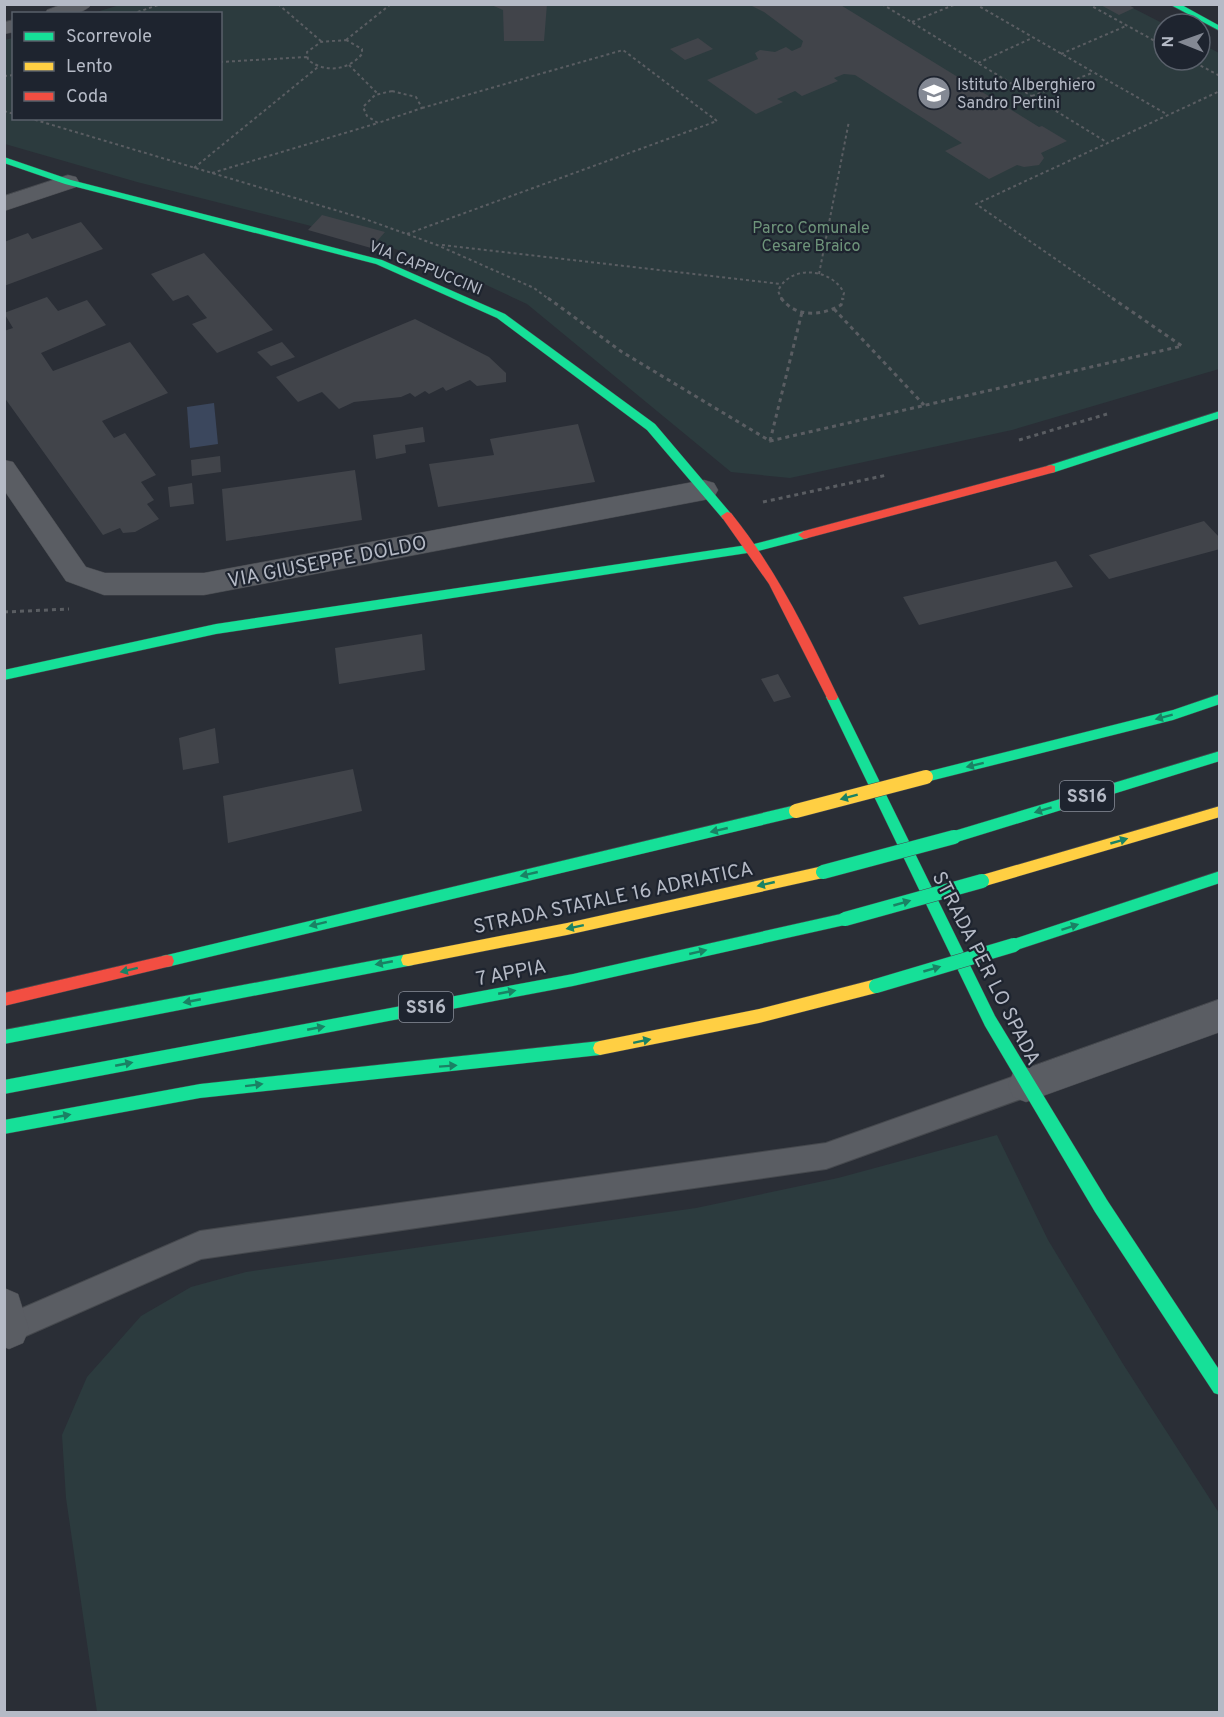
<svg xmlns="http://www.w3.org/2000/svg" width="1224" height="1717" viewBox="0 0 1224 1717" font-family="Overpass,sans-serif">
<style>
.green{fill:#2c3b3e}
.water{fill:#3b475d}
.building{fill:#41444a}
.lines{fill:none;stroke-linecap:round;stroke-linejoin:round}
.lane-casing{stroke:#46494e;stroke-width:2}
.street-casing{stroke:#46494e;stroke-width:1}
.fast-casing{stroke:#46494e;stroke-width:1}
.slow-casing{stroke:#46494e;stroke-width:1}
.jam-casing{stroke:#46494e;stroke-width:1}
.path-far1{stroke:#5a5d62;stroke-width:2;stroke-dasharray:3 3;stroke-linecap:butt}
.path{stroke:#5a5d62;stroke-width:3;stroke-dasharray:4 4;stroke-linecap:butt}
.lane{fill:#5a5d63;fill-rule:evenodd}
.street{fill:#5a5d63;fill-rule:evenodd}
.fast{fill:#16e098;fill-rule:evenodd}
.slow{fill:#ffcf43;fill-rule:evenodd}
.jam{fill:#f24e42;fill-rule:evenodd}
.fast-bridge-casing{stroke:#474a51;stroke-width:15;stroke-linecap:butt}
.slow-bridge-casing{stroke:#474a51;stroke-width:15;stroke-linecap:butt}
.fast-bridge{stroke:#16e098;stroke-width:14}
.slow-bridge{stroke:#ffcf43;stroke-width:14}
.oneway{fill:#1a8264}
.labels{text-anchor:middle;stroke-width:4.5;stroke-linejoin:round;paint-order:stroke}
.far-poi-label{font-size:16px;fill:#b5bac6;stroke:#1e242f;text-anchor:start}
.far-park-label{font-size:16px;fill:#6e947a;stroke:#1e242f}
.far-street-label{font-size:16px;fill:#b5bac6;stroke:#1e242f}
.shield{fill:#1e242f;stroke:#888d99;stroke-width:1.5}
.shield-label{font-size:18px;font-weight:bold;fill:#b5bac6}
.street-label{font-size:20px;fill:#b5bac6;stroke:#1e242f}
</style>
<rect width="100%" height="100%" fill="#2a2e36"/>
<path class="green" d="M123 4 1127 5 1164 24V60H1200V43L1219 53V369L1012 430 790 478 731 472 527 304 469 277 382 244 137 182 5 144 4 40 13 38 14 118H220V14L93 13Z
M997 1135 1048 1240 1123 1364 1219 1513V1712H97L66 1498 62 1435 87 1377 141 1316 191 1287 246 1272 696 1208 838 1178Z"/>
<path class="water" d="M214 403 218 444 190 448 187 407Z"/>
<path class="building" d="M489 4H547L544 41H504L503 10Z
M748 4H839L1039 127 1042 126 1067 141 1041 153 1044 158 1039 165 1024 167 1017 165 989 179 945 151 962 143 855 75 844 74 834 78 838 81 802 96 795 91 777 99 783 102 756 114 707 80 758 59 755 53 760 50 775 52 786 47 792 51 801 47 803 41 764 12Z
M1099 4H1127L1134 8 1119 15Z
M698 38 713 49 685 60 670 49Z
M322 215 385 232 371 248 308 230Z
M81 222 103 249 4 286V242L28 233 32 239Z
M204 253 273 330 217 353 192 324 207 318 188 295 173 301 151 274Z
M47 297 58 311 87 300 106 325 41 353 53 371 130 342 168 393 102 421 114 438 125 433 156 475 141 482 154 500 147 504 159 519 135 532 123 533 120 528 103 535 4 397V331L13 328 4 313Z
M415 319 489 357 506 373V382L477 386 470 380 446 391 443 387 429 394 425 391 415 397 410 393 401 397 354 402 339 409 322 392 298 402 276 377Z
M282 342 295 357 271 366 257 352Z
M578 424 595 482 438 507 429 464 494 455 490 439Z
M423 427 425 442 405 445 406 453 376 459 373 435Z
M220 456 221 472 192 476 191 460Z
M355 470 362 520 226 541 222 489Z
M192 483 194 504 170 507 168 487Z
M1204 521 1220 538V549L1109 579 1089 555Z
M1056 561 1073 587 919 625 903 597Z
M422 634 425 670 339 684 335 648Z
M778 674 791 697 774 702 761 679Z
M215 728 219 763 183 770 179 738Z
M353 769 362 811 228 843 223 796Z"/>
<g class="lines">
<g class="lane-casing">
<path id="lane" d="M1026 1072 1035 1076 1039 1085 1035 1094 826 1169 201 1259 19 1339 9 1344 4 1342V1316L200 1231 826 1143Z"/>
</g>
<g class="street-casing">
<path id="street" d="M63 4H92C82 17 59 14 45 14L47 10Z
M14 20V32L4 34V22Z
M68 175 76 177 79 182 76 187 4 211V196Z
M4 460 13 462 86 567 105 573H204L704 480 714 483 718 490 714 497 704 500 204 595H104L66 581 4 490Z
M1220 999V1032L1026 1102 1013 1097 1008 1085 1013 1073Z
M4 1288 18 1294 29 1329 23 1343 9 1349 4 1347Z"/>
</g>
<g class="fast-casing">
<path id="fast" d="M1169 4H1180L1220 26V31Z
M4 157 71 180 382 260 505 314 655 424 733 516 731 519H723L647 430 497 318 376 264 65 184 4 163Z
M1220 411V418L1055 472 1051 473 1046 469 1047 466Z
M804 531 810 535 808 538 754 552 216 634 4 680V670L216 624 754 544Z
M832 692 838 697 995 1016 1107 1200 1220 1371V1395L1214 1393 1095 1212 985 1026 826 697Z
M1220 694V704L1173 720 926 782 921 781 920 777 921 773 926 772 1173 710Z
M1220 751V761L954 843 949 841 947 837 949 833 954 831Z
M796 805 801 807 803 811 801 815 796 817 167 967 162 966 160 961 162 956 167 955Z
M1220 871V883L1014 951 1009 949 1007 945 1009 941 1014 939Z
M845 913 850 915 852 919 850 923 845 925 573 986 4 1094V1080L573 974Z
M408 954 413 955 415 960 413 965 408 966 4 1044V1030Z
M600 1041 605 1043 607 1048 605 1053 600 1055 200 1098 4 1134V1120L200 1084Z"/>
</g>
<g class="slow-casing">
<path id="slow" d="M1220 806V817L982 887 977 885 975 881 977 877 982 875Z
M823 866 828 868 830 872 828 876 823 878 567 935 408 966 403 965 401 960 403 955 408 954 567 923Z
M876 979 881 981 883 986 881 991 876 993 759 1023 600 1055 595 1053 593 1048 595 1043 600 1041 759 1009Z"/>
</g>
<g class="jam-casing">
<path id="jam" d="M1051 465 1055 466V472L804 539 798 535 804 531Z
M727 512 731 513C776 569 807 632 838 697L836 700H828L769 584 721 516Z
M167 955 172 956 174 961 172 966 167 967 4 1006V993Z"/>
</g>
<path class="path-far1" d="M278 4 322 42
M882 4 1108 143
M975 4 1168 115
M1088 4 1164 46
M132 14 161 4
M912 22 956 4
M346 40 362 49V54C348 71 325 73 308 60L307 52 321 42Z
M346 40 391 4
M1061 54 1126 26
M1190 60 1220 76
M220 62 307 57
M978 63 1032 38
M349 65 378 94
M4 76 14 75
M392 91 416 97 422 108 378 123 367 116 363 107 375 95Z
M1032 96 1092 73
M4 111 14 114
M29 118 365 219 437 245 534 288 550 300
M194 168 318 67
M212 173 378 123
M407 234 717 121 623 50 422 108
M442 245 781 284
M819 274 849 121
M782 300 778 291C790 264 832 268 844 293L842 300
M1115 300 976 204 1220 91"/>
<path class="path" d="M548 298 622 352 770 441 1182 346 1112 298
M781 298C796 318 821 316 841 305L843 298
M834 309 924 405
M1019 440 1107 414
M770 441 802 312
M763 502 887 475
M4 612 69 609"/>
<use href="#lane" class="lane"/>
<use href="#street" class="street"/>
<use href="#fast" class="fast"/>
<use href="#slow" class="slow"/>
<use href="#jam" class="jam"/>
<g class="fast-bridge-casing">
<path id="fast-bridge" d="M823 872 954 837
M845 919 982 881
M876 986 1014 945"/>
</g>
<g class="slow-bridge-casing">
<path id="slow-bridge" d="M796 811 926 777"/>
</g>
<use href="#fast-bridge" class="fast-bridge"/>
<use href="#slow-bridge" class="slow-bridge"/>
</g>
<defs><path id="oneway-solid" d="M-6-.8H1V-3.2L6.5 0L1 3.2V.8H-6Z" transform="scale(1.5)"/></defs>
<g class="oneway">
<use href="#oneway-solid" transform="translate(1164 717) rotate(165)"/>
<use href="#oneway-solid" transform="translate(975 765) rotate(166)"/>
<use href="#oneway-solid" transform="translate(849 797) rotate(165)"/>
<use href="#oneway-solid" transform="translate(1043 810) rotate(163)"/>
<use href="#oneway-solid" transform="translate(719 830) rotate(167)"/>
<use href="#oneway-solid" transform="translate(1119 841) rotate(-16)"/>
<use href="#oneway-solid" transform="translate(529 874) rotate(167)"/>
<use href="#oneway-solid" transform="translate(766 884) rotate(167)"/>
<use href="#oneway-solid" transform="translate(902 903) rotate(-16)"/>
<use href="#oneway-solid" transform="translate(318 924) rotate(166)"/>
<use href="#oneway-solid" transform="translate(575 927) rotate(168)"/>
<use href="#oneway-solid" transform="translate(1070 927) rotate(-18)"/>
<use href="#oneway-solid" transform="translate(698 952) rotate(-13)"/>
<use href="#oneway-solid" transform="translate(384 963) rotate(169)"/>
<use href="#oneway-solid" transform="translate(932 969) rotate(-16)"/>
<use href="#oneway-solid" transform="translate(129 970) rotate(166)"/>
<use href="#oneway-solid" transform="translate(507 992) rotate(-11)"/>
<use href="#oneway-solid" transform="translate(192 1001) rotate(169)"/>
<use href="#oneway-solid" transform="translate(316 1028) rotate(-11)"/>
<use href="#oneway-solid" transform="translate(642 1041) rotate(-12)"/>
<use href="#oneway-solid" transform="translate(124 1064) rotate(-11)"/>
<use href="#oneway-solid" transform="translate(448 1066) rotate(-4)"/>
<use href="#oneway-solid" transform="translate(254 1085) rotate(-7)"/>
<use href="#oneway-solid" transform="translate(62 1116) rotate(-10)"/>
</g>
<defs>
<g id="school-disc" transform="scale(1.725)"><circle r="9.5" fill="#848994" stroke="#1e242f"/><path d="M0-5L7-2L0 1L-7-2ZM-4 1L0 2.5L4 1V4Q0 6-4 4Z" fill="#fff"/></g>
</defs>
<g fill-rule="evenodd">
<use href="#school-disc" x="934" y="93"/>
</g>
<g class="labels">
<g class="far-poi-label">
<text x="957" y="90">Istituto Alberghiero<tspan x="957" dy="18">Sandro Pertini</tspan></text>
</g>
<g class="far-park-label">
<text x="811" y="233">Parco Comunale<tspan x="811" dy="18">Cesare Braico</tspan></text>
</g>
<g class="far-street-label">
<text transform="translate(426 267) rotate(22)" y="6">VIA CAPPUCCINI</text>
</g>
<g class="shield">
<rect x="1060" y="781" width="54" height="30" rx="4.5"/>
<rect x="399" y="992" width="54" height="30" rx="4.5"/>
</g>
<g class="shield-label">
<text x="1087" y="802">SS16</text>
<text x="426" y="1013">SS16</text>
</g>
<g class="street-label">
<text transform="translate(327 561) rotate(-11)" y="7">VIA GIUSEPPE DOLDO</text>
<text transform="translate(613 897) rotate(-12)" y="7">STRADA STATALE 16 ADRIATICA</text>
<text transform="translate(987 968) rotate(63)" y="7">STRADA PER LO SPADA</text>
<text transform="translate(511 972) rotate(-11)" y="7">7 APPIA</text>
</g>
</g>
<rect width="1224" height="1717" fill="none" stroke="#b5bac6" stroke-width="12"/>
<rect x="12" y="12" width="210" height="108" fill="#1e242f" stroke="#5a606b" stroke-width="1.5"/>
<rect x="24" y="32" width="30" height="9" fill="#16e098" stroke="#5a606b" stroke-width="1.5"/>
<text x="66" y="42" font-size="18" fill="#b5bac6">Scorrevole</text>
<rect x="24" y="62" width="30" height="9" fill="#ffcf43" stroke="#5a606b" stroke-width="1.5"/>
<text x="66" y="72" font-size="18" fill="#b5bac6">Lento</text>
<rect x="24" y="92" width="30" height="9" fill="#f24e42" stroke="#5a606b" stroke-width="1.5"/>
<text x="66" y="102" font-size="18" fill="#b5bac6">Coda</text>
<g transform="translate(1182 42) rotate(271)"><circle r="28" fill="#1e242f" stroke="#5a606b" stroke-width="1.5"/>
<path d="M0-4.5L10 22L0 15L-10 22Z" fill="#848994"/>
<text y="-9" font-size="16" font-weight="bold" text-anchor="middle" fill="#b5bac6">N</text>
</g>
</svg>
